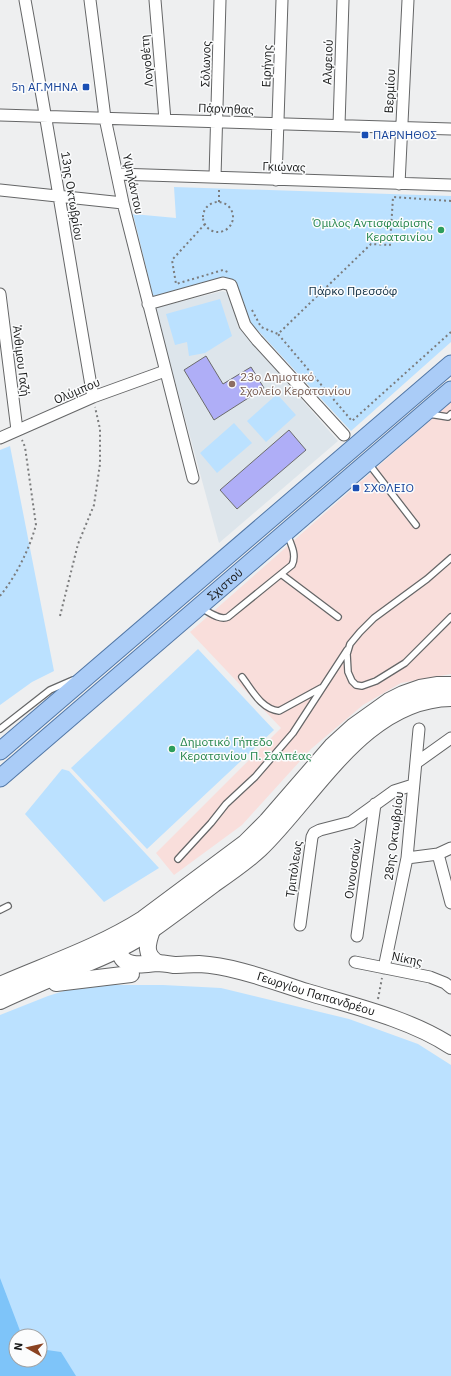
<svg xmlns="http://www.w3.org/2000/svg" width="451" height="1376" viewBox="0 0 451 1376" font-family="'IBM Plex Sans',sans-serif">
<style>
.industrial{fill:#f9dedb}
.built{fill:#dde5eb}
.green{fill:#bbe1ff;fill-rule:evenodd}
.forest{fill:#7ec4f9}
.building{fill:#afaef7;stroke:#6b6b6c}
.lines{fill:none;stroke-linecap:round;stroke-linejoin:round}
.lane-casing{stroke:#656667;stroke-width:8}
.street-casing{stroke:#656667;stroke-width:13}
.secondary-casing{stroke:#656667;stroke-width:18}
.primary-casing{stroke:#5277a6;stroke-width:19}
.path{stroke:#7b7c7d;stroke-width:2;stroke-dasharray:2 3;stroke-linecap:butt}
.lane{stroke:#fff;stroke-width:5.5}
.street{stroke:#fff;stroke-width:11}
.secondary{stroke:#fff;stroke-width:16}
.primary{stroke:#aaccf7;stroke-width:17}
.transit-dot{fill:#1a4fb4;stroke:#fbfcfd;stroke-width:1.5}
.leisure-dot{fill:#2e9e5b;stroke:#fbfcfd;stroke-width:1.5}
.education-dot{fill:#8d6e63;stroke:#fbfcfd;stroke-width:1.5}
.labels{text-anchor:middle;stroke-width:3;stroke-linejoin:round;paint-order:stroke}
.street-label{font-size:12px;fill:#181919;stroke:#fbfcfd}
.transit-label{font-size:12px;fill:#164399;stroke:#fbfcfd;text-anchor:start}
.leisure-label{font-size:12px;fill:#27864d;stroke:#fbfcfd;text-anchor:end}
.park-label{font-size:12px;fill:#0d2c41;stroke:#fbfcfd}
.education-label{font-size:12px;fill:#785e54;stroke:#fbfcfd;text-anchor:start}
</style>
<rect width="100%" height="100%" fill="#eeeff0"/>
<path class="industrial" d="M451 402V674L401 683 363 705 311 749 242 825 174 875 156 853 281 728 190 632Z"/>
<path class="built" d="M223 291 230 294 238 327 338 441 219 543 155 308Z"/>
<path class="green" d="M174 187 451 196V342L351 431 252 324 228 278 153 296 133 214 176 218Z
M220 299 232 336 205 353 189 356 187 342 175 345 166 314Z
M277 394 296 415 266 442 247 421Z
M234 423 252 443 217 473 200 453Z
M10 446 54 671 32 682 0 705V450Z
M198 649 274 730 147 849 71 768Z
M62 769 69 771 159 868 104 902 25 814Z
M111 985H163L221 988 349 1019 418 1044 451 1065V1376H0V1015L48 996 70 989ZM16 1336H40V1360H16Z"/>
<path class="forest" d="M0 1278 22 1336H16V1360H40V1349L61 1352 76 1376H0Z"/>
<path class="building" d="M206 356 223 384 251 367 264 388 214 420 184 370Z
M289 430 306 450 237 509 220 490Z"/>
<g class="lines">
<g class="lane-casing">
<path id="lane" d="M429 414 448 417 451 414
M369 464 416 525
M451 558 427 579 374 618 360 632 350 644 347 654 348 672 352 681 356 685 362 686 376 681 405 663 451 617
M281 574 338 617
M201 608C209 612 220 621 228 617L292 565C297 555 291 544 287 534
M242 677C252 690 261 709 279 711L321 688
M0 729 50 690 73 680
M178 859 211 823 226 804 255 777 293 733 347 650
M0 910 8 906"/>
</g>
<g class="street-casing">
<path id="street" d="M25 0C49 132 70 264 93 397
M90 0 105 118 123 203 193 478
M155 0 165 120
M0 115 451 129
M339 125 343 0
M117 174 451 185
M215 177 220 0
M276 180 282 0
M399 184 408 0
M0 190 123 203
M0 294 17 430
M148 304 223 283 231 285 245 325 257 340 344 435
M0 438 93 397 165 371
M416 763 451 738
M438 854 451 903
M407 858 438 854 451 848
M300 925 312 837 314 833 320 830 351 822 394 791 413 785
M357 936 375 804
M355 962 430 977 445 983 451 988
M384 968 407 858 419 729"/>
</g>
<g class="secondary-casing">
<g id="secondary">
<path d="M152 930C147 944 144 955 158 963"/>
<path id="s1" d="M118 950C120 953 121 958 124 960 132 967 146 964 156 963 162 963 168 964 174 965 182 965 190 964 199 964 235 966 272 981 307 992 354 1006 410 1019 451 1046"/>
<path d="M56 983 131 974"/>
<path d="M0 985C48 964 99 947 143 919L245 843 267 821 332 746 354 726 389 701 403 694 420 688 438 685H451"/>
<path d="M0 1001C26 989 52 978 78 967 104 957 130 945 153 929 174 914 194 899 214 884 230 873 246 862 260 849 315 796 365 699 451 698"/>
</g>
</g>
<g class="primary-casing">
<g id="primary">
<path d="M0 751 451 364"/>
<path id="s2" d="M0 778 451 390"/>
</g>
</g>
<path class="path" d="M451 201 393 197 390 245 371 244 278 334 352 421 451 332
M219 202V187
M203 217a15 15 0 1 1 30 0a15 15 0 1 1-30 0Z
M205 224 172 260 176 284 223 270 230 273
M252 310 261 327 278 334
M0 596C16 576 29 550 36 525L25 447 22 440
M60 616 78 544 94 505 100 464V429L95 407
M378 999 382 978"/>
<use href="#lane" class="lane"/>
<use href="#street" class="street"/>
<use href="#secondary" class="secondary"/>
<use href="#primary" class="primary"/>
</g>
<g class="transit-dot">
<rect x="82" y="83" width="8" height="8" rx="2"/>
<rect x="361" y="131" width="8" height="8" rx="2"/>
<rect x="352" y="484" width="8" height="8" rx="2"/>
</g>
<g class="leisure-dot">
<circle cx="441" cy="230" r="4"/>
<circle cx="172" cy="749" r="4"/>
</g>
<circle class="education-dot" cx="232" cy="384" r="4"/>
<g class="labels">
<g class="street-label">
<text transform="translate(147 61) rotate(-95)" y="4">Λογοθέτη</text>
<text transform="translate(328 62) rotate(-88)" y="4">Αλφειού</text>
<text transform="translate(206 64) rotate(-88)" y="4">Σόλωνος</text>
<text transform="translate(267 66) rotate(-88)" y="4">Ειρήνης</text>
<text transform="translate(390 91) rotate(-87)" y="4">Βερμίου</text>
<text transform="translate(226 109) rotate(2)" y="4">Πάρνηθας</text>
<text transform="translate(284 167) rotate(2)" y="4">Γκιώνας</text>
<text transform="translate(133 184) rotate(78)" y="4">Υψηλάντου</text>
<text transform="translate(72 196) rotate(81)" y="4">13ης Οκτωβρίου</text>
<text transform="translate(21 361) rotate(83)" y="4">Άνθιμου Γαζή</text>
<text transform="translate(77 391) rotate(-23)" y="4">Ολύμπου</text>
<text dy="4" stroke="none"><textPath href="#s2" startOffset="297">Σχιστού</textPath></text>
<text transform="translate(394 836) rotate(-83)" y="4">28ης Οκτωβρίου</text>
<text transform="translate(294 869) rotate(-82)" y="4">Τριπόλεως</text>
<text transform="translate(353 869) rotate(-82)" y="4">Οινουσσών</text>
<text transform="translate(407 959) rotate(12)" y="4">Νίκης</text>
<text dy="4" stroke="none"><textPath href="#s1" startOffset="209">Γεωργίου Παπανδρέου</textPath></text>
</g>
<g class="transit-label">
<text x="78" y="91" text-anchor="end">5η ΑΓ.ΜΗΝΑ</text>
<text x="373" y="139">ΠΑΡΝΗΘΟΣ</text>
<text x="364" y="492">ΣΧΟΛΕΙΟ</text>
</g>
<g class="leisure-label">
<text x="433" y="227">Όμιλος Αντισφαίρισης<tspan x="433" dy="14">Κερατσινίου</tspan></text>
<text x="180" y="746" text-anchor="start">Δημοτικό Γήπεδο<tspan x="180" dy="14">Κερατσινίου Π. Σαλπέας</tspan></text>
</g>
<g class="park-label">
<text x="353" y="295">Πάρκο Πρεσσόφ</text>
</g>
<g class="education-label">
<text x="240" y="381">23o Δημοτικό<tspan x="240" dy="14">Σχολείο Κερατσινίου</tspan></text>
</g>
</g>
<g transform="translate(28 1348) rotate(278)"><circle r="19" fill="#fbfcfd" stroke="#a0a1a2"/>
<path d="M0-3L7 15L0 10L-7 15Z" fill="#8a4221"/>
<text y="-6" font-size="11" font-weight="bold" text-anchor="middle" fill="#181919">N</text>
</g>
</svg>
